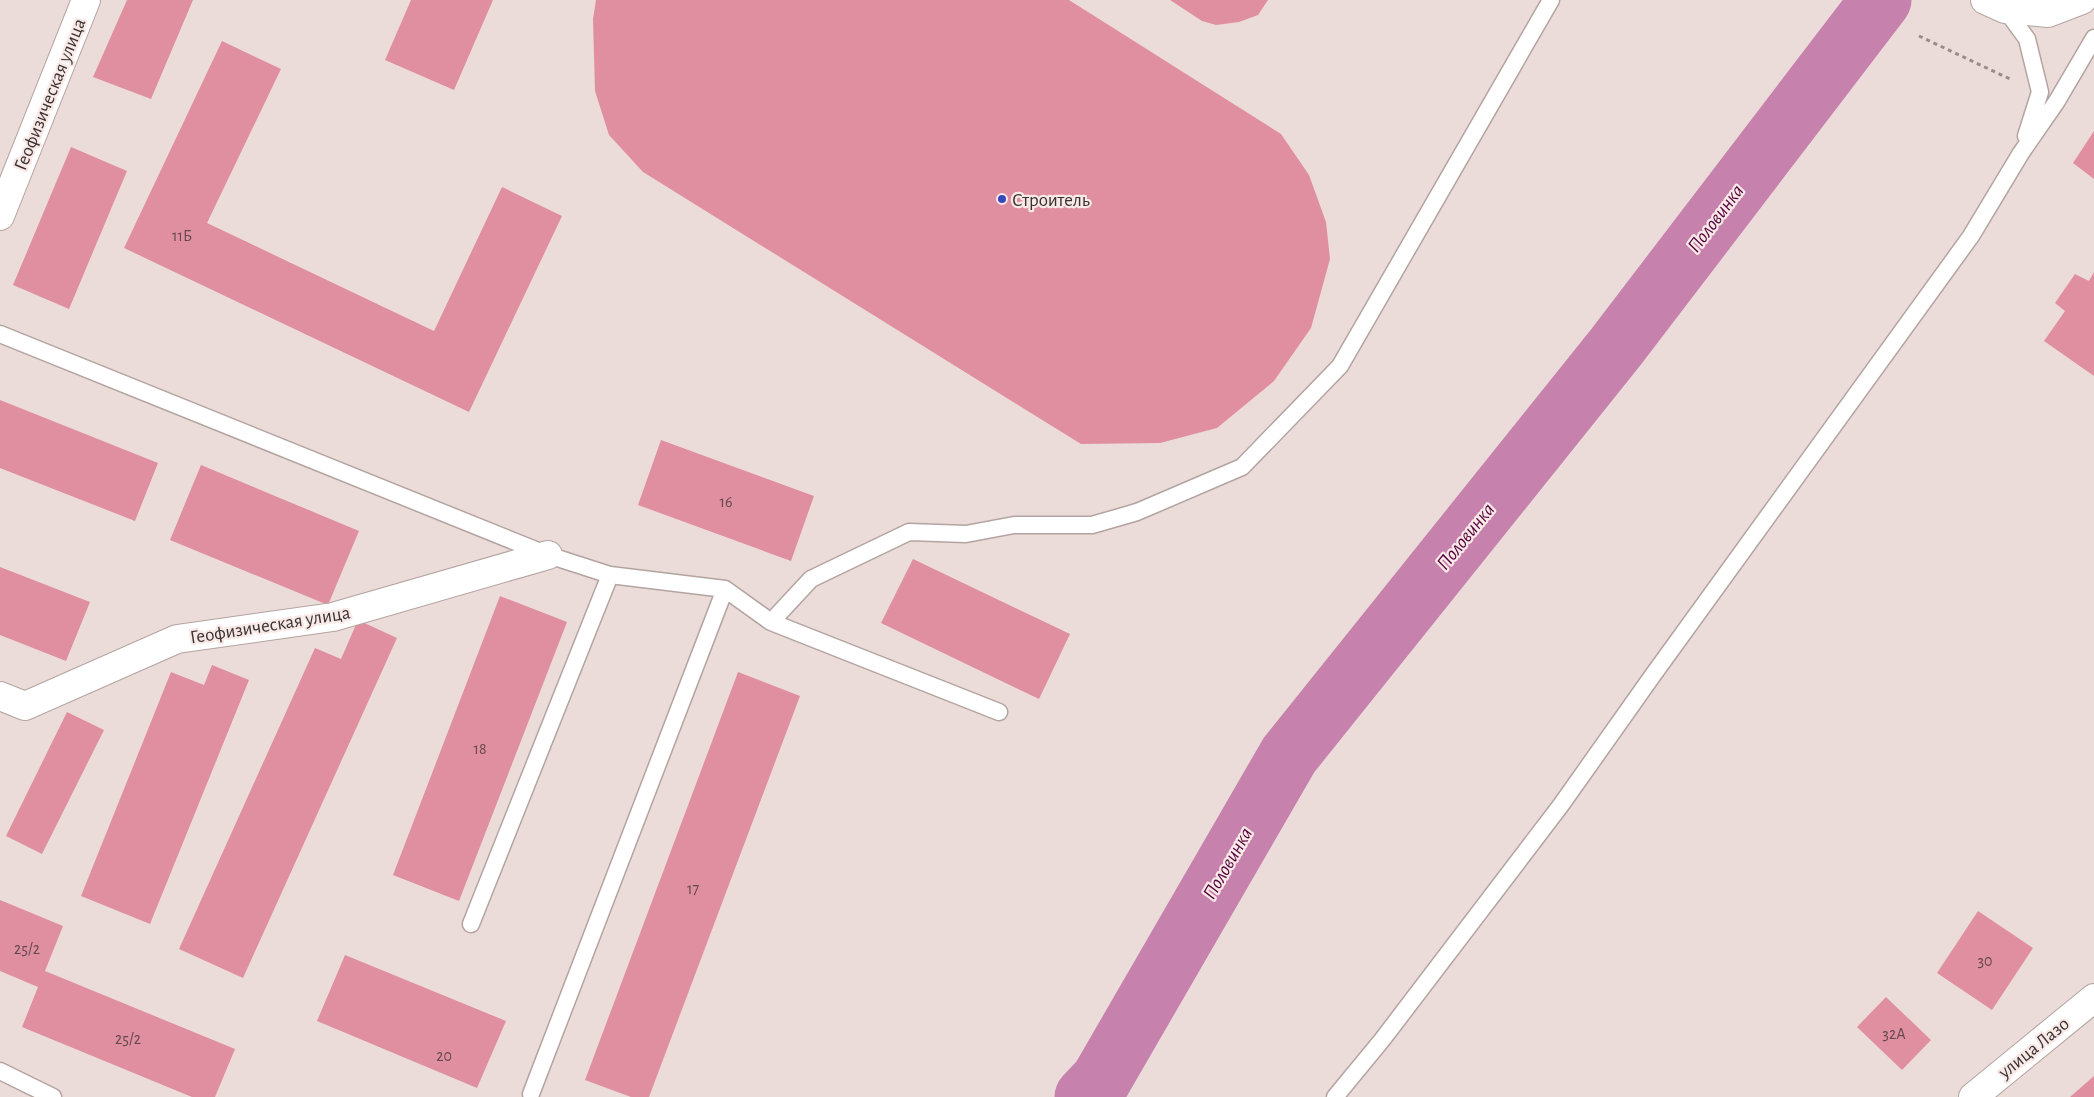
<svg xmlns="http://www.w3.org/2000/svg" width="2094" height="1097" viewBox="0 0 2094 1097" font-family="'Alegreya Sans',sans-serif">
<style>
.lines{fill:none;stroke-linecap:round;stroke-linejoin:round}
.river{stroke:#c682ad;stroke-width:61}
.building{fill:#e08fa1}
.service-casing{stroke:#b3a4a1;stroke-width:19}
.minor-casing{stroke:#b3a4a1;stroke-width:30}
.tertiary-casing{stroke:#b3a4a1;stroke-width:30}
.path{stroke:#978c8a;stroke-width:3;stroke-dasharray:4 4;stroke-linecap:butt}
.service{stroke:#fff;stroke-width:16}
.minor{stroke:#fff;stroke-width:28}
.tertiary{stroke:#fff;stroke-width:28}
.poi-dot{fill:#3748ba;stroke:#f8e8e6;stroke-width:2}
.labels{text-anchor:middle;stroke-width:4.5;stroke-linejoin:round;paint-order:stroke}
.number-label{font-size:16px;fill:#62494d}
.street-label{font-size:19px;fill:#383231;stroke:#f8e8e6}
.poi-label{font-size:19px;fill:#383231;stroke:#f8e8e6;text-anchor:start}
.water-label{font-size:20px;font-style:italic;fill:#53003e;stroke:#f8e8e6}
</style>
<rect width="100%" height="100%" fill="#ebdbd9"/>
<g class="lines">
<path class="river" d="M1085 1097 1101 1080 1289 755 1616 347 1881 0"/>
</g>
<path class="building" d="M127 0H193L151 99 93 77Z
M411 0H493L454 90 385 60Z
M596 0H1069L1281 134 1309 175 1326 222 1330 259 1311 328 1274 381 1217 428 1160 443 1081 444 643 172 609 135 595 91 593 19Z
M1170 0H1268L1258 15 1239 22 1216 25 1202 21Z
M222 41 281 69 207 223 434 331 502 187 562 216 469 412 124 248Z
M2094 131V179L2073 163Z
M71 147 127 171 69 309 13 285Z
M2094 272V376L2044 341 2065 311 2055 303 2075 274 2089 281Z
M0 400 158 463 135 521 0 468Z
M661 440 814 496 791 561 638 505Z
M201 465 359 531 328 605 170 540Z
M913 559 1070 634 1039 699 881 623Z
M0 567 90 602 66 661 0 635Z
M500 596 567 622 459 901 393 875Z
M358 620 397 638 243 978 179 949 315 648 341 659Z
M212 665 249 680 150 924 81 896 171 672 204 685Z
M738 672 800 696 649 1097H631L585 1080Z
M67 712 104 730 42 854 6 836Z
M0 900 63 926 45 971 235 1049 215 1097H192L22 1027 38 987 0 971Z
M1978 911 2033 948 1992 1010 1937 973Z
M345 955 506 1021 477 1088 317 1021Z
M1886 997 1931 1040 1902 1070 1857 1027Z
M2094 1076V1097H2070Z"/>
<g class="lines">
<g class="service-casing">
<path id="service" d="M2005 9 2027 39 2040 92 2026 136
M0 334 548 555 610 575 725 589 771 622 811 579 909 532 966 534 1014 525H1092L1137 512 1242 467 1340 366 1551 0
M771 622 999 712
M471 924 610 575
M0 1071 53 1097
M531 1094 725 589
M1335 1097 1382 1040 1561 805 1653 675 1971 236 2021 153 2057 101 2094 38"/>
</g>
<g class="minor-casing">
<path id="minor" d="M0 216 86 0
M0 696 25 706 177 639 333 617 548 555
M1973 1097 2094 998"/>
</g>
<g class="tertiary-casing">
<path id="tertiary" d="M1985 0 2005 9 2048 13 2082 0"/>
</g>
<path class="path" d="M1919 36 2010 79"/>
<use href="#service" class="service"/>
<use href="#minor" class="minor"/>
<use href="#tertiary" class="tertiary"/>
</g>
<circle class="poi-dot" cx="1002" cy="199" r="5"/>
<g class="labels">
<g class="number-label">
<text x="182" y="241">11Б</text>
<text x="726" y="507">16</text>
<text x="480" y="754">18</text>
<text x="693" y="894">17</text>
<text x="27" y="954">25/2</text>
<text x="1985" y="966">30</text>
<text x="1894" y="1039">32А</text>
<text x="128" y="1044">25/2</text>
<text x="444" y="1061">20</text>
</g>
<g class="street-label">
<text transform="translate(49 94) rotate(-68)" y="7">Геофизическая улица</text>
<text transform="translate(270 624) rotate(-9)" y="7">Геофизическая улица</text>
<text transform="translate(2033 1047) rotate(-39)" y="7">улица Лазо</text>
</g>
<g class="poi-label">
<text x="1012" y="206">Строитель</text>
</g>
<g class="water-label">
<text transform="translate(1715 218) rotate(-53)" y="7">Половинка</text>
<text transform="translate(1465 536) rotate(-51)" y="7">Половинка</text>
<text transform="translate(1227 863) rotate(-60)" y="7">Половинка</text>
</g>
</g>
</svg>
